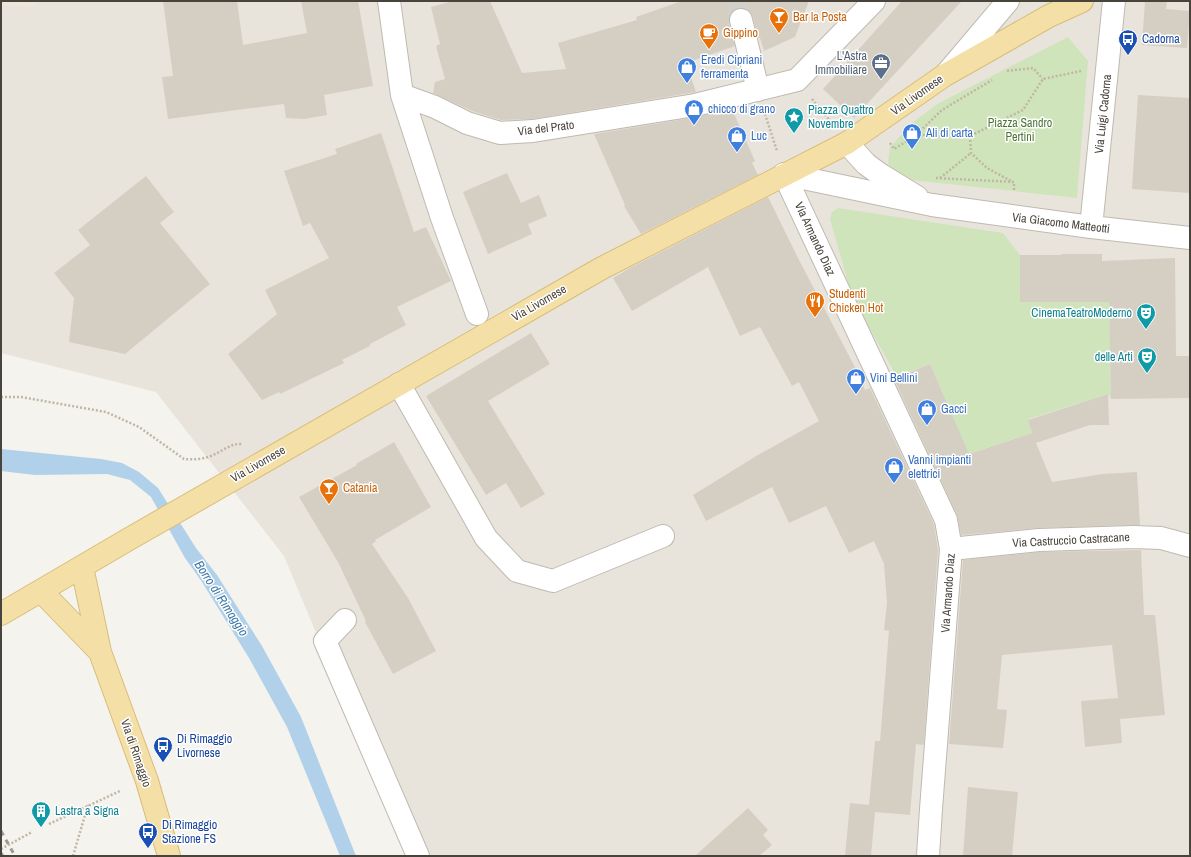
<svg xmlns="http://www.w3.org/2000/svg" width="1191" height="857" viewBox="0 0 1191 857" font-family="'Archivo Narrow',sans-serif">
<style>
.residential{fill:#e8e4dc}
.education{fill:#ece7d9}
.green{fill:#d0e4bb}
.water{fill:#b1d1ea}
.building{fill:#d5cfc3}
.lines{fill:none;stroke-linecap:round;stroke-linejoin:round}
.minor-tunnel{stroke:#d3d0c9;stroke-width:22;stroke-dasharray:22 11;stroke-linecap:butt}
.minor-casing{stroke:#bfbab0;stroke-width:24}
.major-casing{stroke:#d8bd78;stroke-width:24}
.path{stroke:#c0b6a3;stroke-width:2.5;stroke-dasharray:2 2;stroke-linecap:butt}
.minor{stroke:#fff;stroke-width:22}
.major{stroke:#f4e0a7;stroke-width:22}
.rail{stroke:#9a9a9a;stroke-width:3;stroke-dasharray:5 5;stroke-linecap:butt}
.labels{text-anchor:middle;stroke-width:3;stroke-linejoin:round;paint-order:stroke}
.food-label{font-size:12px;fill:#c56008;stroke:#fff;text-anchor:start}
.transit-label{font-size:12px;fill:#164399;stroke:#fff;text-anchor:start}
.service-label{font-size:12px;fill:#4e5e75;stroke:#fff;text-anchor:end}
.shop-label{font-size:12px;fill:#366cbe;stroke:#fff;text-anchor:start}
.street-label{font-size:12px;fill:#49443b;stroke:#fff}
.culture-label{font-size:12px;fill:#0d838f;stroke:#fff;text-anchor:start}
.park-label{font-size:12px;fill:#4b7534;stroke:#fff}
.water-label{font-size:13px;font-style:italic;fill:#3f7aaa;stroke:#fff}
</style>
<rect width="100%" height="100%" fill="#f5f3ed"/>
<path class="residential" d="M1 1H1190V856H409L284 556 156 392 1 353Z"/>
<path class="education" d="M1 1H38L32 7 1 5Z"/>
<path class="green" d="M1068 37 1088 61 1077 198 892 178 888 163 890 147 913 122 939 103Z
M838 208 1003 233 1020 255V302H1109L1111 399 1108 394 1028 419 1032 433 968 454 930 364 897 377 852 297 830 219 832 212Z"/>
<path class="water" d="M1 449 101 459 122 463 139 472 158 488 196 548 217 575 262 646 301 717 356 856H340L287 727 249 658 202 582 185 558 151 497 130 480 107 474 35 475 1 471Z"/>
<path class="building" d="M163 1H237L243 45 307 33 301 1H358L373 86 324 95 327 115 304 119 286 118 284 104 168 119 162 77 173 76Z
M453 1H490L522 73 566 69 558 43 637 20 636 17 682 1H809L795 37 764 51 760 38H758L753 17 750 12 744 8H738L733 11 729 16V23L735 46 686 63 696 92 532 119 501 120 472 111 433 93 435 82 445 79 436 46 440 44 431 7Z
M902 1H962L854 118 823 89Z
M1145 1H1167L1166 9 1190 11 1187 48 1142 45Z
M1138 95 1190 98V193L1132 189Z
M732 109 755 161 752 163 758 175 641 234 624 206 625 205 594 134 697 117Z
M381 133 414 232 426 227 451 281 397 307 406 325 370 344V346L342 360 344 363 280 394 279 392 262 400 228 354 277 314 265 290 329 258 310 223 303 226 284 171 337 154 335 149Z
M507 173 521 203 539 195 547 216 528 224 532 234 488 254 463 192Z
M146 176 174 212 160 223 210 284 125 354 69 342 74 298 54 273 90 245 78 230Z
M768 197 798 258 859 375 865 390 870 388 934 524 938 550 924 742 923 745 916 744 910 815 875 812 871 856H845L850 803 869 805 875 741H880L889 631 884 630 887 603 884 564 874 541 849 553 826 506 789 523 772 487 706 521 693 495 758 455 819 421 799 382 792 386 760 327 740 336 708 267 632 311 613 278 630 268Z
M1061 254H1102V261L1175 258 1176 356H1190V398L1111 399 1109 302H1020V255H1061Z
M531 333 550 364 488 401 545 494 521 508 506 483 486 495 426 396Z
M930 364 969 454 1032 433 1028 420 1108 394 1109 425H1090L1036 443 1052 482 1103 474 1137 472 1140 525 1039 528 961 535 957 515 894 379Z
M394 442 431 507 375 540 376 541 372 544 408 598 436 651 393 674 365 622 366 621 338 562 299 497 357 465 356 464Z
M1141 550 1144 615H1155L1165 715 1120 719 1122 743 1085 747 1081 701 1118 698 1112 645 1002 655 997 709 1007 710 1003 748 949 744 963 560 1040 552Z
M968 787 1018 792 1012 856H963Z
M748 808 768 830 763 835 772 845 759 856H695Z"/>
<g class="lines">
<path class="minor-tunnel" d="M736 1 741 20"/>
<g class="minor-casing">
<path id="minor" d="M389 1 402 95 442 218 477 314
M741 20 758 90
M947 73 1008 1
M402 95 435 107 467 123 500 133 533 131 695 105 797 80 874 1
M847 143 866 164 881 175 917 197
M784 174 946 520 951 549 931 809 928 856
M784 174 932 205 1091 227 1190 238
M1091 227 1114 1
M399 384 486 538 517 571 553 581 663 536
M951 549 1039 540 1134 537 1161 538 1190 546
M345 620 325 641 418 856"/>
</g>
<g class="major-casing">
<path id="major" d="M82 567 100 652 147 781 169 856
M41 591 100 652
M1 614 129 539 602 268 847 143 945 75 1049 16 1082 1"/>
</g>
<path class="path" d="M1007 71 1033 68 1043 79
M812 99 832 123
M765 114 777 151
M917 134 942 110 992 80
M970 136 971 153 987 168 1011 181
M890 143 894 149 917 135 970 136 1023 110 1043 79 1081 71
M936 178 1014 182V191
M940 178 971 153
M1 397H21L106 412 139 427 184 459C193 460 205 459 213 455 223 451 231 443 242 444
M49 824 120 791
M1 849 32 832
M73 856 88 805"/>
<use href="#minor" class="minor"/>
<use href="#major" class="major"/>
<path class="rail" d="M1 831 15 856
M1 853 3 856"/>
</g>
<defs>
<g id="bar-pin" transform="scale(1)"><path d="M0 17L-7.5 6A9.5 9.5 0 1 1 7.5 6Z" fill="#e8710a" stroke="#fff"/><path d="M-6-5H6L.8 .8V4.5H3.5V6h-7V4.5H-.8V.8Z" fill="#fff"/></g>
<g id="cafe-pin" transform="scale(1)"><path d="M0 17L-7.5 6A9.5 9.5 0 1 1 7.5 6Z" fill="#e8710a" stroke="#fff"/><path d="M-5.5-4.5H6V0H3Q3 3.5 0 3.5H-2.5Q-5.5 3.5-5.5 0ZM3-3.2v2h1.7v-2ZM-6 4.5H4V6H-6Z" fill="#fff"/></g>
<g id="bus-pin" transform="scale(1)"><path d="M0 17L-7.5 6A9.5 9.5 0 1 1 7.5 6Z" fill="#1a4fb4" stroke="#fff"/><path d="M-5-6H5V4H4V6H2V4H-2V6H-4V4H-5ZM-3.5-4V0h7V-4ZM-3.5 1.2v1.5H-2V1.2ZM2 1.2v1.5H3.5V1.2Z" fill="#fff"/></g>
<g id="office-pin" transform="scale(1)"><path d="M0 17L-7.5 6A9.5 9.5 0 1 1 7.5 6Z" fill="#5c6f8a" stroke="#fff"/><path d="M-6-3h4V-5.5h4V-3h4V5H-6ZM-1-4.5V-3h2v-1.5ZM-6 0V1H6V0Z" fill="#fff"/></g>
<g id="shop-pin" transform="scale(1)"><path d="M0 17L-7.5 6A9.5 9.5 0 1 1 7.5 6Z" fill="#3f7fe0" stroke="#fff"/><path d="M-5-2.5h2.3a2.7 3.5 0 0 1 5.4 0H5L5.5 6h-11ZM-1.5-2.5h3a1.5 2.3 0 0 0-3 0Z" fill="#fff"/></g>
<g id="sight-pin" transform="scale(1)"><path d="M0 17L-7.5 6A9.5 9.5 0 1 1 7.5 6Z" fill="#0f9aa8" stroke="#fff"/><path d="M0-6L1.8-2.2L6-1.7L2.9 1.2L3.7 5.4L0 3.3L-3.7 5.4L-2.9 1.2L-6-1.7L-1.8-2.2Z" fill="#fff"/></g>
<g id="restaurant-pin" transform="scale(1)"><path d="M0 17L-7.5 6A9.5 9.5 0 1 1 7.5 6Z" fill="#e8710a" stroke="#fff"/><path d="M-5-6h1v4h1v-4h1v4h1v-4h1v5L-1.5 .5V6h-2V.5L-5-1ZM5-6V6H3V1.5H1.5Q1.5-4 5-6Z" fill="#fff"/></g>
<g id="theatre-pin" transform="scale(1)"><path d="M0 17L-7.5 6A9.5 9.5 0 1 1 7.5 6Z" fill="#0f9aa8" stroke="#fff"/><path d="M-5-5.5Q0-4 5-5.5V0Q5 5 0 6Q-5 5-5 0ZM-3.3-2.5H-1v1.5H-3.3ZM1-2.5H3.3v1.5H1ZM-2.8 1Q0 5.5 2.8 1Z" fill="#fff"/></g>
<g id="building-pin" transform="scale(1)"><path d="M0 17L-7.5 6A9.5 9.5 0 1 1 7.5 6Z" fill="#0f9aa8" stroke="#fff"/><path d="M-4-6H4V6H1V3H-1V6H-4ZM-2.5-4.3h1.7v1.8h-1.7ZM.8-4.3h1.7v1.8H.8ZM-2.5-1h1.7V.8h-1.7ZM.8-1h1.7V.8H.8Z" fill="#fff"/></g>
</defs>
<g fill-rule="evenodd">
<use href="#bar-pin" x="779" y="17"/>
<use href="#cafe-pin" x="709" y="33"/>
<use href="#bus-pin" x="1128" y="39"/>
<use href="#office-pin" x="881" y="63"/>
<use href="#shop-pin" x="687" y="67"/>
<use href="#shop-pin" x="694" y="109"/>
<use href="#sight-pin" x="794" y="117"/>
<use href="#shop-pin" x="912" y="133"/>
<use href="#shop-pin" x="737" y="136"/>
<use href="#restaurant-pin" x="815" y="301"/>
<use href="#theatre-pin" x="1146" y="313"/>
<use href="#theatre-pin" x="1147" y="357"/>
<use href="#shop-pin" x="856" y="378"/>
<use href="#shop-pin" x="927" y="409"/>
<use href="#shop-pin" x="894" y="467"/>
<use href="#bar-pin" x="329" y="488"/>
<use href="#bus-pin" x="163" y="746"/>
<use href="#building-pin" x="41" y="811"/>
<use href="#bus-pin" x="148" y="832"/>
</g>
<g class="labels">
<g class="food-label">
<text x="793" y="21">Bar la Posta</text>
<text x="723" y="37">Gippino</text>
<text x="829" y="298">Studenti<tspan x="829" dy="14">Chicken Hot</tspan></text>
<text x="343" y="492">Catania</text>
</g>
<g class="transit-label">
<text x="1142" y="43">Cadorna</text>
<text x="177" y="743">Di Rimaggio<tspan x="177" dy="14">Livornese</tspan></text>
<text x="162" y="829">Di Rimaggio<tspan x="162" dy="14">Stazione FS</tspan></text>
</g>
<g class="service-label">
<text x="867" y="60">L'Astra<tspan x="867" dy="14">Immobiliare</tspan></text>
</g>
<g class="shop-label">
<text x="701" y="64">Eredi Cipriani<tspan x="701" dy="14">ferramenta</tspan></text>
<text x="708" y="113">chicco di grano</text>
<text x="926" y="137">Ali di carta</text>
<text x="751" y="140">Luc</text>
<text x="870" y="382">Vini Bellini</text>
<text x="941" y="413">Gacci</text>
<text x="908" y="464">Vanni impianti<tspan x="908" dy="14">elettrici</tspan></text>
</g>
<g class="street-label">
<text transform="translate(917 95) rotate(-35)" y="4">Via Livornese</text>
<text transform="translate(1103 114) rotate(-84)" y="4">Via Luigi Cadorna</text>
<text transform="translate(546 128) rotate(-7)" y="4">Via del Prato</text>
<text transform="translate(1061 223) rotate(7)" y="4">Via Giacomo Matteotti</text>
<text transform="translate(815 239) rotate(65)" y="4">Via Armando Diaz</text>
<text transform="translate(539 303) rotate(-30)" y="4">Via Livornese</text>
<text transform="translate(258 464) rotate(-30)" y="4">Via Livornese</text>
<text transform="translate(1071 540) rotate(-3)" y="4">Via Castruccio Castracane</text>
<text transform="translate(948 593) rotate(-86)" y="4">Via Armando Diaz</text>
<text transform="translate(136 753) rotate(71)" y="4">Via di Rimaggio</text>
</g>
<g class="culture-label">
<text x="808" y="114">Piazza Quattro<tspan x="808" dy="14">Novembre</tspan></text>
<text x="1132" y="317" text-anchor="end">CinemaTeatroModerno</text>
<text x="1133" y="361" text-anchor="end">delle Arti</text>
<text x="55" y="815">Lastra a Signa</text>
</g>
<g class="park-label">
<text x="1020" y="127">Piazza Sandro<tspan x="1020" dy="14">Pertini</tspan></text>
</g>
<g class="water-label">
<text transform="translate(222 598) rotate(57)" y="5">Borro di Rimaggio</text>
</g>
</g>
<rect width="1191" height="857" fill="none" stroke="#49443b" stroke-width="4"/>
</svg>
